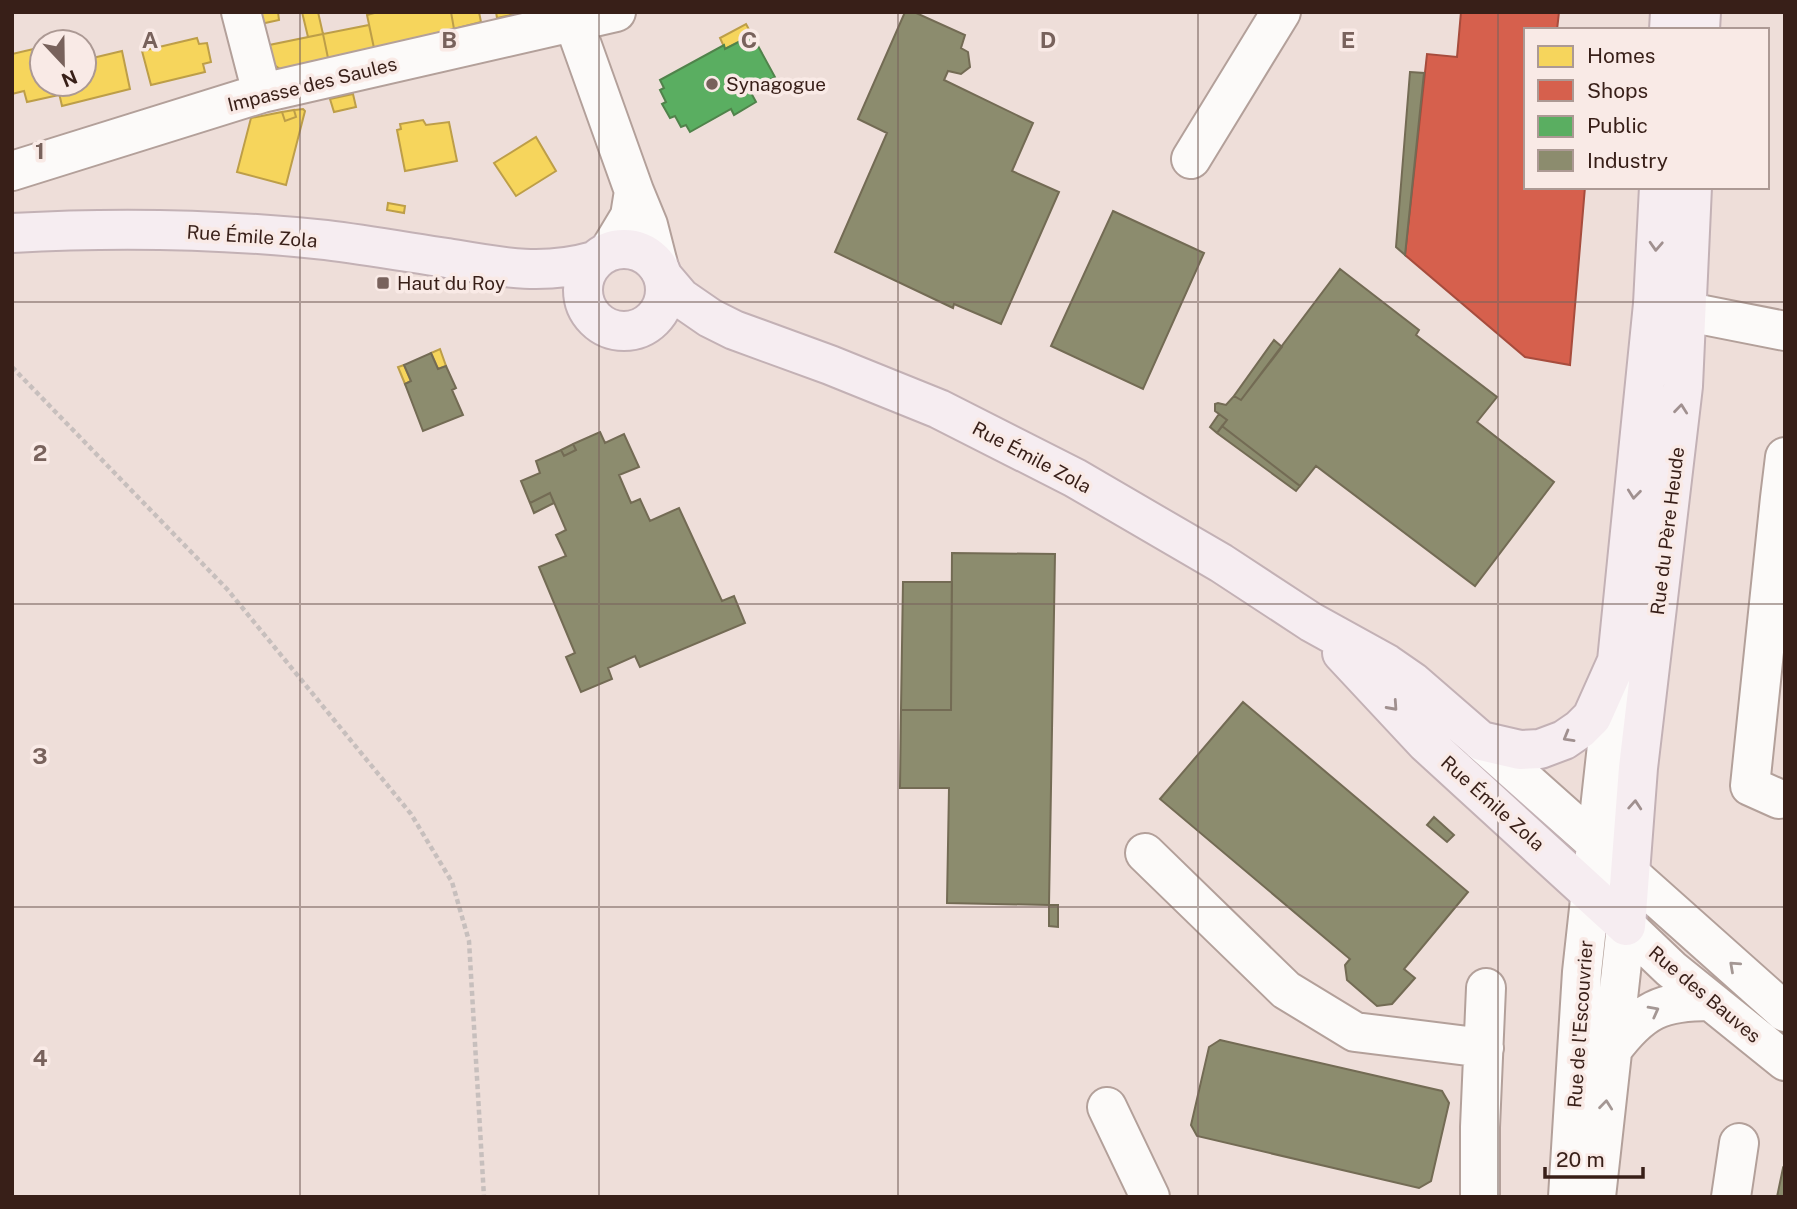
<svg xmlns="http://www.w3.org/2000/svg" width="1797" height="1209" viewBox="0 0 1797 1209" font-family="'Public Sans',sans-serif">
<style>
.homes{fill:#f6d55c;stroke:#bd9e48;stroke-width:2}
.shops{fill:#d6604d;stroke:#a74c3d;stroke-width:2}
.public{fill:#5aae61;stroke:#50834b;stroke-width:2}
.industry{fill:#8c8c6e;stroke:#736b54;stroke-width:2}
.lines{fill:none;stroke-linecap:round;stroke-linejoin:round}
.minor-casing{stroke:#b3a09a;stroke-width:42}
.major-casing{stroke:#c3b1b5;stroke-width:42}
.path{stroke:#c7bfbd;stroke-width:4.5;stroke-dasharray:5 3.5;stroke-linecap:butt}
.minor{stroke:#fcfaf9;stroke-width:38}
.major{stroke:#f6edf1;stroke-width:38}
.oneway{stroke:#a0908f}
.oneway2{stroke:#a49794}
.grid{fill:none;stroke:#78625c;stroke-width:2;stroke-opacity:0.55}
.poi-dot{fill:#78625c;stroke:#f9eae6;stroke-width:2.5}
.labels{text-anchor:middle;stroke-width:7;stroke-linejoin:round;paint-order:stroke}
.street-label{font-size:19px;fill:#381f18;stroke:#f9eae6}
.poi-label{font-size:19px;fill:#381f18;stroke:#f9eae6;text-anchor:start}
.grid-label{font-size:23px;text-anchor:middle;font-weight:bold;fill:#78625c;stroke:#f9eae6;stroke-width:7;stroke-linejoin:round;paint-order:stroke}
</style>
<rect width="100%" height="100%" fill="#eeded9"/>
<path class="homes" d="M252 12H278L279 20 256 25Z
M302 12H318L323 34 308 37Z
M378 12H451L454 29 374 48 367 15Z
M451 12H479L481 22 454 29Z
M496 12H525L497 18Z
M746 24 752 35 725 49 720 38Z
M369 25 374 48 328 58 323 34Z
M266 33 269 45 323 34 328 58 280 69 263 57 257 35Z
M197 38 199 44 207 43 211 62 203 64 205 72 151 85 142 51Z
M42 47V84H57L59 95 27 102 24 91 12 94V54Z
M122 51 130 89 62 106 57 84H84V60Z
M353 94 356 107 334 112 330 99Z
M303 109 305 111 286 185 237 172 251 118 282 112 285 121 296 117 294 110Z
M294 110 296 117 285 121 282 112Z
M423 120 426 125 449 122 457 161 405 171 397 130 401 129 400 124Z
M536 137 556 171 516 196 494 163Z
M388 203 405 206 404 213 387 210Z
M440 349 446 366 438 369 431 353Z
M404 365 411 381 405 384 398 367Z"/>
<path class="shops" d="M1461 12H1559L1557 30H1526V187H1585L1570 365 1525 357 1405 255 1427 54 1457 57Z"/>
<path class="public" d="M752 35 775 77 750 91 756 102 734 115 731 109 690 132 686 125 681 127 675 116 670 118 662 104 666 102 660 90 664 88 660 80 724 45 725 49Z"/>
<path class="industry" d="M905 12H914L965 35 961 48 968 52 970 67 961 74 948 71 944 80 1033 123 1012 171 1059 192 1001 324 954 304 953 308 835 252 887 133 858 119Z
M1410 72 1424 73 1405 255 1396 247Z
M1113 211 1204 253 1143 389 1051 346Z
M1340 269 1419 330 1416 335 1497 397 1477 422 1554 482 1475 586 1316 466 1300 486 1222 426 1227 420 1215 411V404L1218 403 1226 405 1234 396 1241 400Z
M1274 340 1282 347 1241 400 1234 396Z
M431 353 438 369 446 366 456 388 452 390 463 415 423 431 405 384 411 381 404 365Z
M1219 414 1227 420 1217 433 1210 427Z
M1222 426 1300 486 1296 491 1217 433Z
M600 432 605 443 624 434 639 467 619 475 631 503 640 499 650 521 679 508 722 601 734 596 745 623 640 667 635 656 608 668 612 679 581 692 566 657 575 653 539 567 566 556 556 535 566 530 550 493 530 503 521 481 540 473 536 461 561 450 564 456 576 450 573 444Z
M573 444 576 450 564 456 561 450Z
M550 493 554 503 534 513 530 503Z
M952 553 1055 554 1049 905 947 903 949 788H900L901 710H951Z
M903 582H952L951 710H901Z
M1243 702 1468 892 1404 969 1415 978 1392 1004 1377 1006 1347 980 1345 965 1350 959 1160 799Z
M1434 817 1454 835 1447 842 1427 825Z
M1049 905H1058V927L1049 926Z
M1220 1040 1442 1091 1449 1103 1431 1181 1419 1188 1197 1136 1191 1125 1209 1047Z
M1783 1168 1785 1170V1197H1777Z"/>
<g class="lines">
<g class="minor-casing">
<path id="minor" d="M241 12 262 93
M570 12 634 191 630 216 609 251
M1191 159 1281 12
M12 171 262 93 616 12
M634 191 648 225 659 268
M1653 305 1785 331
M1780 498 1785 457
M1481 741 1785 1012
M1779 799 1750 786 1780 498 1785 499
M1145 853 1286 990 1355 1032 1484 1048
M1626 926 1671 969 1785 1061
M1612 1050C1642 1010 1661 1001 1710 1001
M1107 1107 1150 1197
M1480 1197V1127L1486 988
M1568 1197 1582 972 1615 673
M1596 1197 1626 926
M1731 1197 1739 1143"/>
</g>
<g class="major-casing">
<path id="major" d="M1669 30 1670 12
M1700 30 1701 12
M12 233C116 227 222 229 326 240 366 245 407 252 447 258 499 267 542 276 594 261
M583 290a41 41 0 1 1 82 0a41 41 0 1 1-82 0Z
M664 278 681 298 710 318 734 330 830 365 939 409 1075 478 1221 563 1311 622 1387 664 1413 682 1481 741 1520 750 1540 749 1564 740 1580 729 1592 717 1617 661 1653 304 1659 187
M1342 653 1426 743 1626 926
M1626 926 1638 768 1683 386 1692 187"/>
</g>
<path class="path" d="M12 367 227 589 411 814 452 882 469 941 484 1197"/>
<use href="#minor" class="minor"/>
<use href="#major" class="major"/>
</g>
<defs><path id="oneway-chevron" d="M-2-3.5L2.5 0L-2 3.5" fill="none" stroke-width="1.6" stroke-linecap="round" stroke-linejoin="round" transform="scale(1.75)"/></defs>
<g class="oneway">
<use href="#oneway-chevron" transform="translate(1656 246) rotate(93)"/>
<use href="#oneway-chevron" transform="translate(1681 409) rotate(-84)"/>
<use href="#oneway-chevron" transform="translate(1634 494) rotate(96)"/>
<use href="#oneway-chevron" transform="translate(1393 706) rotate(48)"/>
<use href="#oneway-chevron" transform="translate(1568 737) rotate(150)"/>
<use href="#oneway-chevron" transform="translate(1635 805) rotate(-86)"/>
</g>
<g class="oneway2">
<use href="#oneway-chevron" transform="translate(1734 966) rotate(-138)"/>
<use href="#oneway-chevron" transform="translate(1654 1011) rotate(-28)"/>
<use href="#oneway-chevron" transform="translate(1606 1105) rotate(-84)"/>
</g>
<path class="grid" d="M300 12V1197M599 12V1197M898 12V1197M1198 12V1197M1498 12V1197M12 302H1785M12 604H1785M12 907H1785"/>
<g class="poi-dot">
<circle cx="712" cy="84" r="7"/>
<rect x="376" y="276" width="14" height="14" rx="3.5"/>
</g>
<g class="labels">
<g class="street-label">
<text transform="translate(312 84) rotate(-14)" y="7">Impasse des Saules</text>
<text transform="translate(252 236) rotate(4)" y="7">Rue Émile Zola</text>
<text transform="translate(1032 457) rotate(28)" y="7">Rue Émile Zola</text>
<text transform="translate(1667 531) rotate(-83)" y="7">Rue du Père Heude</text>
<text transform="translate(1493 803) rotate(42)" y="7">Rue Émile Zola</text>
<text transform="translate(1705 994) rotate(40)" y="7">Rue des Bauves</text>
<text transform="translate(1580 1024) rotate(-86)" y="7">Rue de l'Escouvrier</text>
</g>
<g class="poi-label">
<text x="726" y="91">Synagogue</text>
<text x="397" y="290">Haut du Roy</text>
</g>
</g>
<g class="grid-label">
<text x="150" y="48">A</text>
<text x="449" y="48">B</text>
<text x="749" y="48">C</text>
<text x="1048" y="48">D</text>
<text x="1348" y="48">E</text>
<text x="40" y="159">1</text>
<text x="40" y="461">2</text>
<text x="40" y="764">3</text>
<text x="40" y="1066">4</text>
</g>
<rect width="1797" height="1209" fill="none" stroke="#381f18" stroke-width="28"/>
<rect x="1524" y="28" width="245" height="161" fill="#f9eae6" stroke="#ac9994" stroke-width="2"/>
<rect x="1538" y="46" width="35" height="21" fill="#f6d55c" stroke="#ac9994" stroke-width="2"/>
<text x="1587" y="63" font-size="21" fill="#381f18">Homes</text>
<rect x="1538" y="80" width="35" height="21" fill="#d6604d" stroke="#ac9994" stroke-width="2"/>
<text x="1587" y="98" font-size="21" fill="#381f18">Shops</text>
<rect x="1538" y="116" width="35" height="21" fill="#5aae61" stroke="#ac9994" stroke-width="2"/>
<text x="1587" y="133" font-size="21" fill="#381f18">Public</text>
<rect x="1538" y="150" width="35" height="21" fill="#8c8c6e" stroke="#ac9994" stroke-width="2"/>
<text x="1587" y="168" font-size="21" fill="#381f18">Industry</text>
<g transform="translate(63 63) rotate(158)"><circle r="33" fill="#f9eae6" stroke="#ac9994" stroke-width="2"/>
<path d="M0-5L12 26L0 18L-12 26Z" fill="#78625c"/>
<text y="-10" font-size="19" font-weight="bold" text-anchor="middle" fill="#381f18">N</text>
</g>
<path d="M1545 1167v10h98v-10" fill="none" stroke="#381f18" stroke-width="3.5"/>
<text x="1556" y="1167" font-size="21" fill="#381f18" stroke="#f9eae6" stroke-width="5" paint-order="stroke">20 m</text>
</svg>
